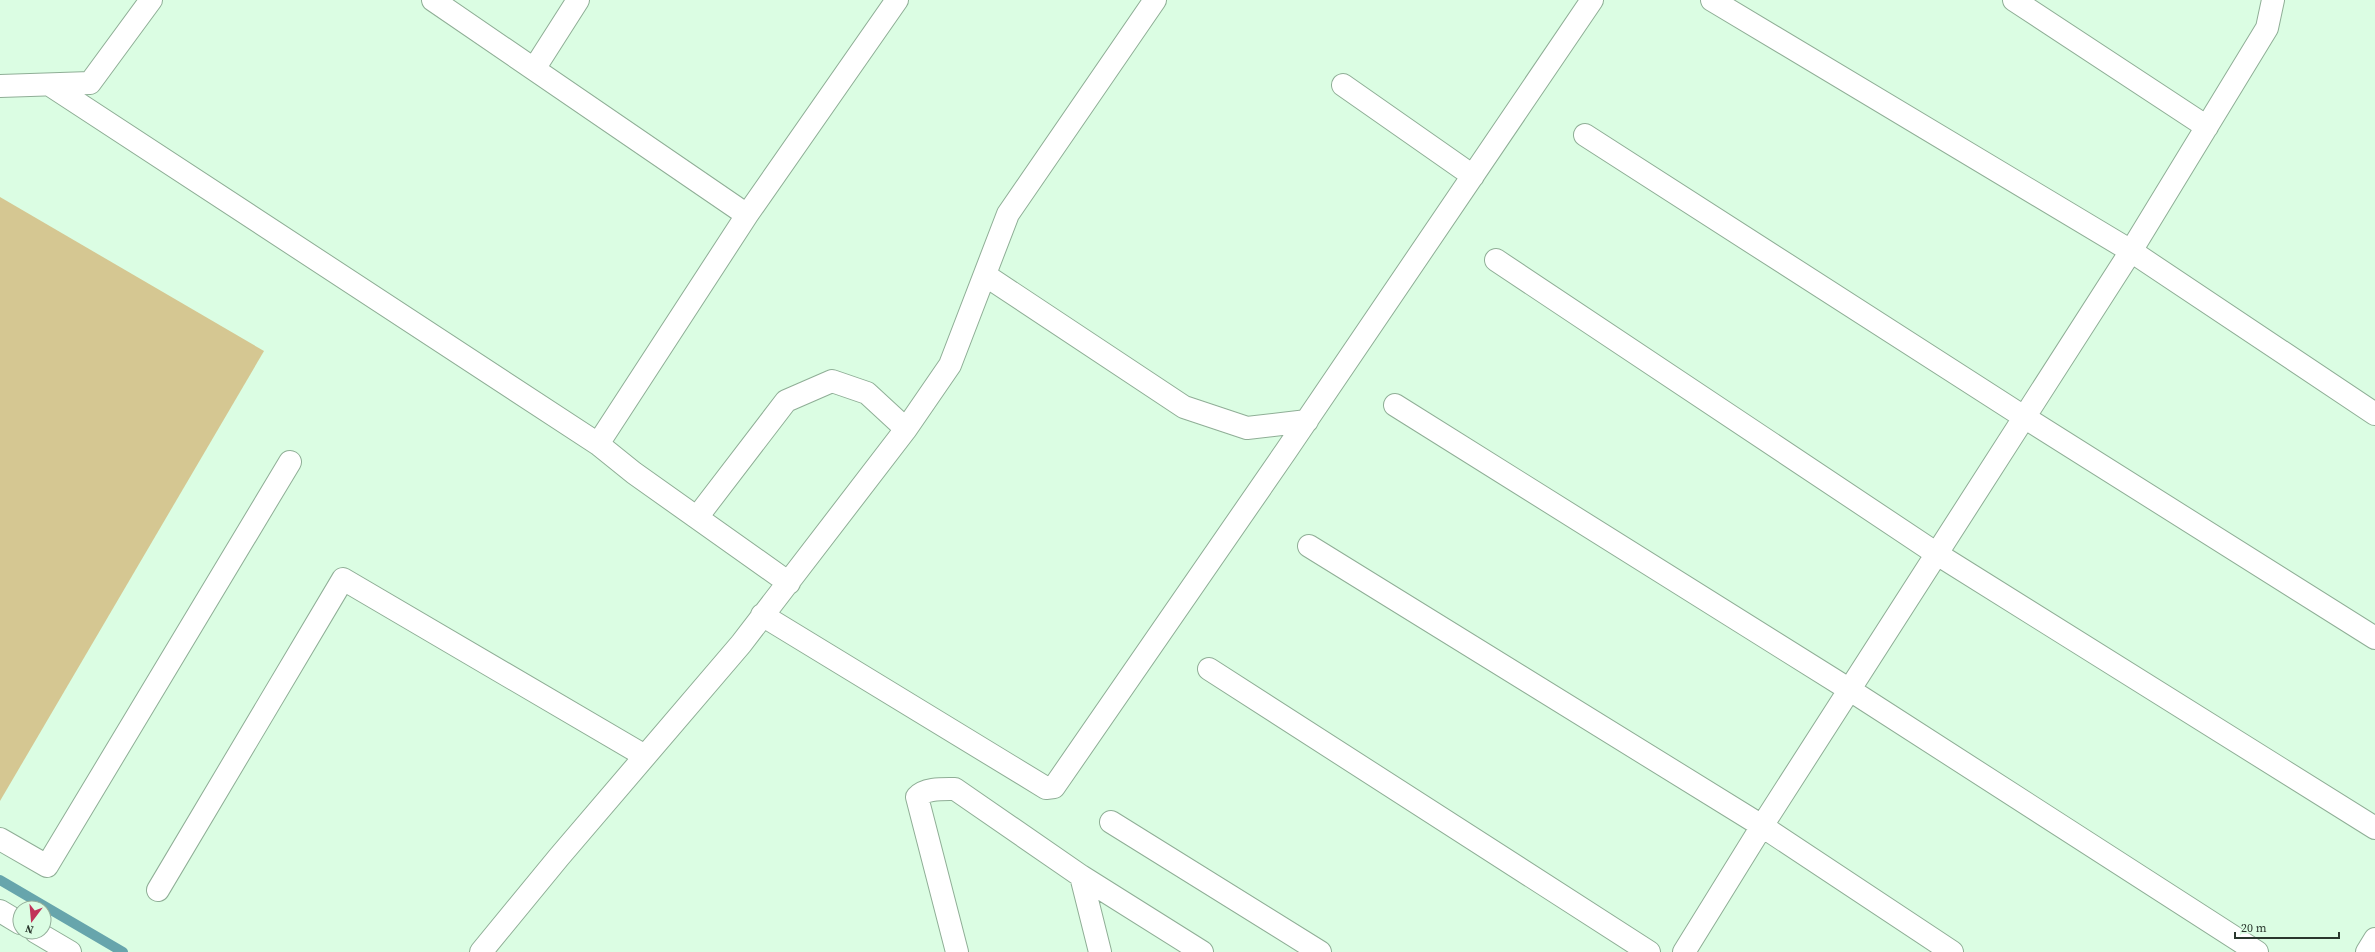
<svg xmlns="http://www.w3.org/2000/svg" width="2375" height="952" viewBox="0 0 2375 952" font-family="'Source Serif 4',serif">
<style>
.grass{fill:#d5c792}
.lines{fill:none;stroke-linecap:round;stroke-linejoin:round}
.stream{stroke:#67a5ac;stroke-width:10}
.minor-casing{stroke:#8fae96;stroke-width:24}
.minor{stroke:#fff;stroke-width:22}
</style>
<rect width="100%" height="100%" fill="#dbfde3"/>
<path class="grass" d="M0 197 264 351 0 801Z"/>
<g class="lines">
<path class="stream" d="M0 880 123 952"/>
<g class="minor-casing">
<path id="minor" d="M433 0 747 215
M1712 0 2131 251 2375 414
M2014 0 2207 127
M534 69 578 0
M50 85 598 444 634 473 789 583
M1343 85 1473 176
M0 86 90 83 151 0
M1585 135 2024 417 2375 638
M1496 260 1937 554 2375 828
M985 275 1184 407 1247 428 1307 421
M1395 405 1850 690 2257 952
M598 444 747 215 897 0
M698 516 786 401 832 381 867 393 906 429
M1309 546 1762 826 1952 952
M762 615 1046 788 1054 787 1286 451 1592 0
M1209 669 1649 952
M1111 822 1320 952
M0 839 47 866 290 462
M1081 876 1100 952
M158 890 343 579 645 756
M0 911 20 923
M36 932 70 952
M481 952 559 857 741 644 906 429 950 365 1008 214 1155 0
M957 952 917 797C925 788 943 789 955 789L1081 876 1202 952
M1684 952 1762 826 2131 251 2267 28 2273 0
M2367 952 2375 939"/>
</g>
<use href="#minor" class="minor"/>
</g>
<g transform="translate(32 920) rotate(196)"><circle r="19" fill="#dbfde3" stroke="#94ae9a"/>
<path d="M0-3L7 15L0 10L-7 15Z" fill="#c13259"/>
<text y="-6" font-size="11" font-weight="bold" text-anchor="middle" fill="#2a372d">N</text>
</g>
<path d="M2235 932v6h104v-6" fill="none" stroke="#2a372d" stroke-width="2"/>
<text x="2241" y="932" font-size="12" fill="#2a372d" stroke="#dbfde3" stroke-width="3" paint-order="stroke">20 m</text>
</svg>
